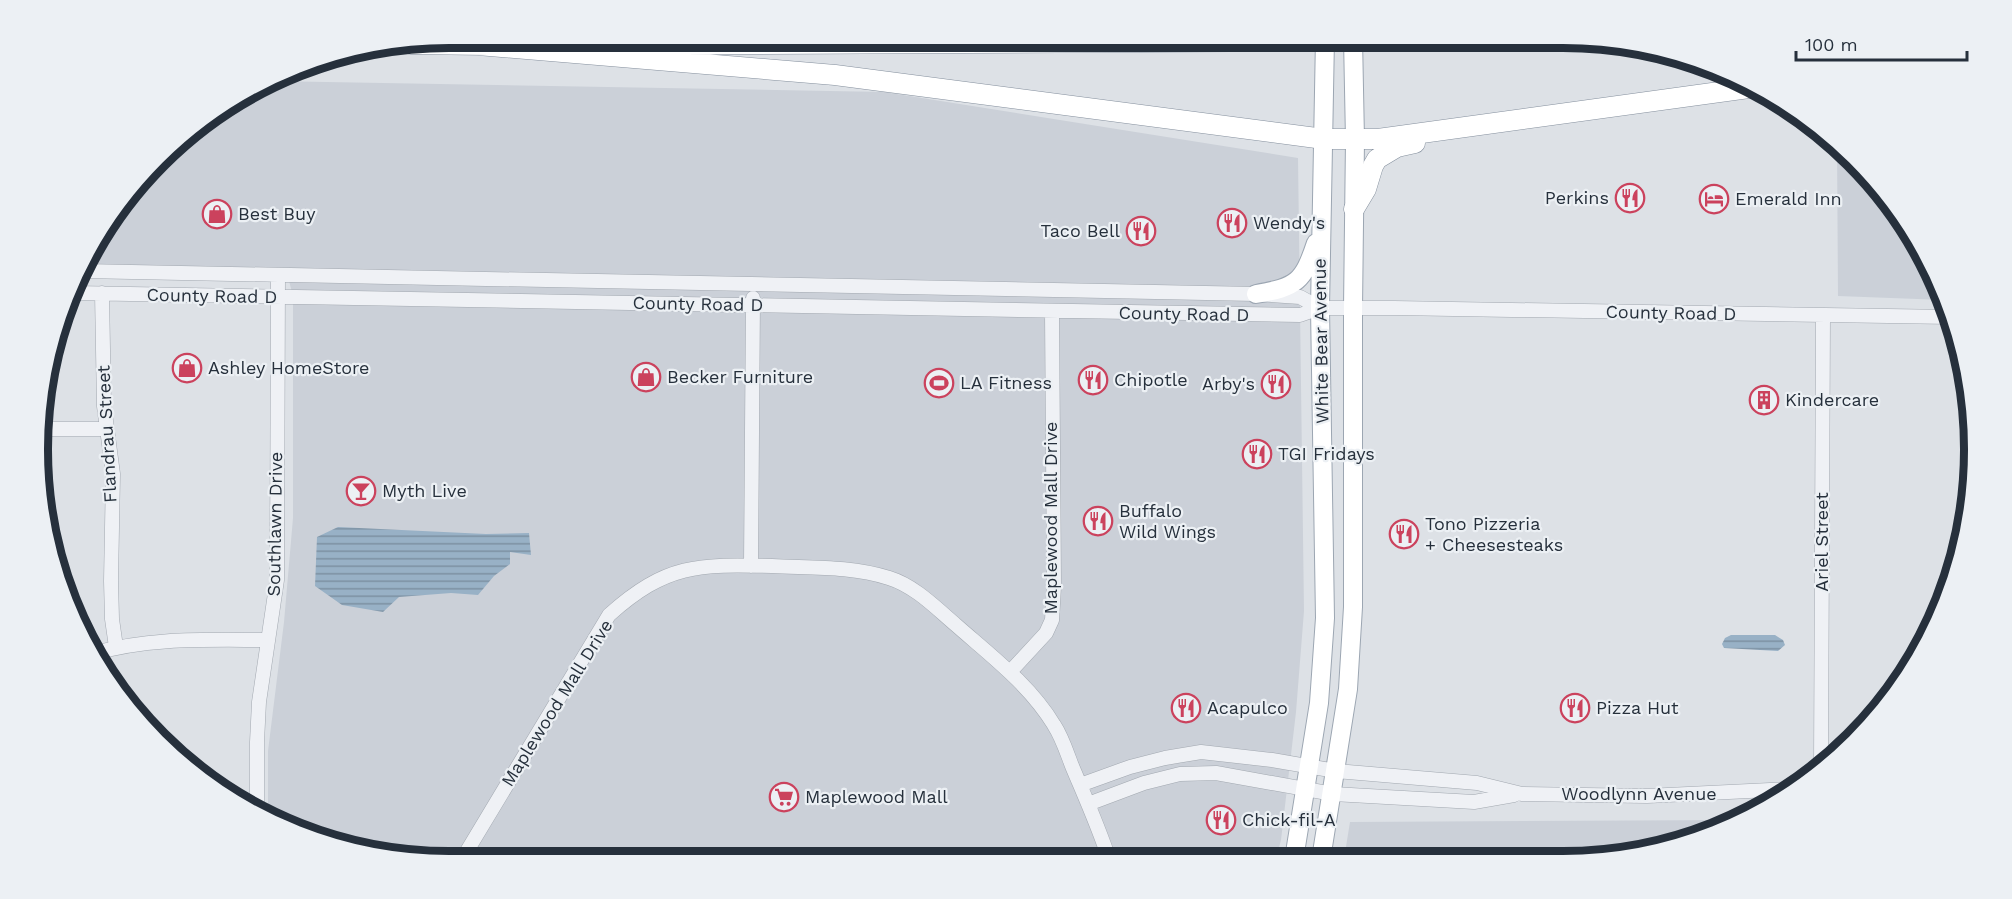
<svg xmlns="http://www.w3.org/2000/svg" width="2012" height="899" viewBox="0 0 2012 899" font-family="'Work Sans',sans-serif">
<style>
.built{fill:#cbd0d8}
.water{fill:url(#water-rules)}
.lines{fill:none;stroke-linecap:round;stroke-linejoin:round}
.minor-casing{stroke:#a2a8b0;stroke-width:15}
.major-casing{stroke:#9ca6b2;stroke-width:20}
.highway-casing{stroke:#848f9d;stroke-width:21}
.minor{stroke:#eff1f5;stroke-width:14}
.major{stroke:#fff;stroke-width:18}
.highway{stroke:#fff;stroke-width:20}
.highway-bridge-casing{stroke:#848f9d;stroke-width:21;stroke-linecap:butt}
.highway-bridge{stroke:#fff;stroke-width:20}
.labels{text-anchor:middle;stroke-width:4.5;stroke-linejoin:round;paint-order:stroke}
.poi-label{font-size:18px;fill:#26303c;stroke:#ecf0f4;text-anchor:start}
.street-label{font-size:18px;fill:#26303c;stroke:#ecf0f4}
.rim{fill:none;stroke:#26303c;stroke-width:8}
</style>
<defs>
<pattern id="water-rules" width="6" height="5" patternUnits="userSpaceOnUse" patternTransform="scale(1.5)"><rect width="6" height="5" fill="#98b1c6"/><path d="M0 2.5h6" fill="none" stroke="#7c90a2"/></pattern>
</defs>
<rect width="100%" height="100%" fill="#dde1e6"/>
<path class="built" d="M270 81 884 92 1298 158 1304 611 1296 712 1281 840 1276 859 450 861 317 840 268 814V751L284 622 293 518V296L288 277 82 272 93 243 178 140 244 93Z
M1837 143 1890 199 1932 268 1944 300 1838 296Z
M1737 820 1720 830 1617 858 1344 859 1350 822Z"/>
<path class="water" d="M338 527 486 534 529 533 531 555 510 552V564L494 576 478 595 451 593 399 597 383 612 342 605 315 586 317 537Z
M1731 635H1775L1783 640 1785 645 1778 651 1724 648 1722 644 1725 638Z"/>
<g class="lines">
<g class="minor-casing">
<path id="minor" d="M82 271 1256 294 1300 297 1320 308
M74 293 1300 315 1320 308H1394L1951 317
M102 293 104 406 113 474 111 581 112 619 116 647
M40 429H107
M751 566 753 298
M92 654C149 637 209 640 268 640
M1010 672 1046 633 1052 620 1054 586 1052 312
M1821 769 1823 315
M1080 785 1130 767 1165 758 1201 752 1272 760 1336 771 1477 783 1522 794 1647 796 1791 789
M1088 804 1144 783 1180 774 1216 773 1333 794 1474 802 1514 795
M257 808V742L259 702 277 580 278 275
M461 861 609 615C666 564 698 564 772 566 812 568 851 566 889 578 915 586 936 608 956 625 990 655 1030 685 1054 725 1062 737 1067 753 1072 766 1085 797 1099 828 1109 859"/>
</g>
<g class="major-casing">
<path id="major" d="M1256 294C1297 287 1303 282 1316 243
M1294 859 1319 703 1325 618 1320 308 1325 38
M1321 859 1348 689 1353 607V308L1355 140 1353 38"/>
</g>
<g class="highway-casing">
<path id="highway" d="M1386 41 1579 40
M411 44 489 45
M478 45 835 75 1324 139H1378L1756 87
M606 45 1300 41
M1354 209 1366 189 1373 166 1377 159 1397 147 1415 143"/>
</g>
<use href="#minor" class="minor"/>
<use href="#major" class="major"/>
<use href="#highway" class="highway"/>
<g class="highway-bridge-casing">
<path id="highway-bridge" d="M1300 41H1386"/>
</g>
<use href="#highway-bridge" class="highway-bridge"/>
</g>
<defs>
<g id="restaurant-ring" transform="scale(1.5)"><circle r="9.5" fill="#ecf0f4" stroke="#cb425d" stroke-width="1.5"/><path d="M-5-6h1v4h1v-4h1v4h1v-4h1v5L-1.5 .5V6h-2V.5L-5-1ZM5-6V6H3V1.5H1.5Q1.5-4 5-6Z" fill="#cb425d"/></g>
<g id="hotel-ring" transform="scale(1.5)"><circle r="9.5" fill="#ecf0f4" stroke="#cb425d" stroke-width="1.5"/><path d="M-6-4.5h1.5V1H6V5H4.5V3h-9V5H-6ZM-4 0a1.8 1.8 0 1 1 3.6 0ZM.5 0V-2.5h3Q6-2.5 6 0Z" fill="#cb425d"/></g>
<g id="shop-ring" transform="scale(1.5)"><circle r="9.5" fill="#ecf0f4" stroke="#cb425d" stroke-width="1.5"/><path d="M-5-2.5h2.3a2.7 3.5 0 0 1 5.4 0H5L5.5 6h-11ZM-1.5-2.5h3a1.5 2.3 0 0 0-3 0Z" fill="#cb425d"/></g>
<g id="stadium-ring" transform="scale(1.5)"><circle r="9.5" fill="#ecf0f4" stroke="#cb425d" stroke-width="1.5"/><path d="M0-5a6.5 5 0 1 0 0 10a6.5 5 0 1 0 0-10ZM-3.5-1.8h7v3.6h-7Z" fill="#cb425d"/></g>
<g id="building-ring" transform="scale(1.5)"><circle r="9.5" fill="#ecf0f4" stroke="#cb425d" stroke-width="1.5"/><path d="M-4-6H4V6H1V3H-1V6H-4ZM-2.5-4.3h1.7v1.8h-1.7ZM.8-4.3h1.7v1.8H.8ZM-2.5-1h1.7V.8h-1.7ZM.8-1h1.7V.8H.8Z" fill="#cb425d"/></g>
<g id="bar-ring" transform="scale(1.5)"><circle r="9.5" fill="#ecf0f4" stroke="#cb425d" stroke-width="1.5"/><path d="M-6-5H6L.8 .8V4.5H3.5V6h-7V4.5H-.8V.8Z" fill="#cb425d"/></g>
<g id="supermarket-ring" transform="scale(1.5)"><circle r="9.5" fill="#ecf0f4" stroke="#cb425d" stroke-width="1.5"/><path d="M-6-5.5h2.5l.6 2H6L4.5 2H-2.5L-4.4-4H-6ZM-1.5 3.2a1.3 1.3 0 1 0 .1 0ZM3 3.2a1.3 1.3 0 1 0 .1 0Z" fill="#cb425d"/></g>
</defs>
<g fill-rule="evenodd">
<use href="#restaurant-ring" x="1630" y="198"/>
<use href="#hotel-ring" x="1714" y="199"/>
<use href="#shop-ring" x="217" y="214"/>
<use href="#restaurant-ring" x="1232" y="223"/>
<use href="#restaurant-ring" x="1141" y="231"/>
<use href="#shop-ring" x="187" y="368"/>
<use href="#shop-ring" x="646" y="377"/>
<use href="#restaurant-ring" x="1093" y="380"/>
<use href="#stadium-ring" x="939" y="383"/>
<use href="#restaurant-ring" x="1276" y="384"/>
<use href="#building-ring" x="1764" y="400"/>
<use href="#restaurant-ring" x="1257" y="454"/>
<use href="#bar-ring" x="361" y="491"/>
<use href="#restaurant-ring" x="1098" y="521"/>
<use href="#restaurant-ring" x="1404" y="534"/>
<use href="#restaurant-ring" x="1186" y="708"/>
<use href="#restaurant-ring" x="1575" y="708"/>
<use href="#supermarket-ring" x="784" y="797"/>
<use href="#restaurant-ring" x="1221" y="820"/>
</g>
<g class="labels">
<g class="poi-label">
<text x="1609" y="204" text-anchor="end">Perkins</text>
<text x="1735" y="205">Emerald Inn</text>
<text x="238" y="220">Best Buy</text>
<text x="1253" y="229">Wendy's</text>
<text x="1120" y="237" text-anchor="end">Taco Bell</text>
<text x="208" y="374">Ashley HomeStore</text>
<text x="667" y="383">Becker Furniture</text>
<text x="1114" y="386">Chipotle</text>
<text x="960" y="389">LA Fitness</text>
<text x="1255" y="390" text-anchor="end">Arby's</text>
<text x="1785" y="406">Kindercare</text>
<text x="1278" y="460">TGI Fridays</text>
<text x="382" y="497">Myth Live</text>
<text x="1119" y="517">Buffalo<tspan x="1119" dy="21">Wild Wings</tspan></text>
<text x="1425" y="530">Tono Pizzeria<tspan x="1425" dy="21">+ Cheesesteaks</tspan></text>
<text x="1207" y="714">Acapulco</text>
<text x="1596" y="714">Pizza Hut</text>
<text x="805" y="803">Maplewood Mall</text>
<text x="1242" y="826">Chick-fil-A</text>
</g>
<g class="street-label">
<text transform="translate(212 296) rotate(1)" y="6">County Road D</text>
<text transform="translate(698 304) rotate(1)" y="6">County Road D</text>
<text transform="translate(1671 313) rotate(1)" y="6">County Road D</text>
<text transform="translate(1184 314) rotate(1)" y="6">County Road D</text>
<text transform="translate(1321 341) rotate(-91)" y="6">White Bear Avenue</text>
<text transform="translate(107 434) rotate(-93)" y="6">Flandrau Street</text>
<text transform="translate(1051 518) rotate(-90)" y="6">Maplewood Mall Drive</text>
<text transform="translate(275 524) rotate(-89)" y="6">Southlawn Drive</text>
<text transform="translate(1822 542) rotate(-90)" y="6">Ariel Street</text>
<text transform="translate(557 703) rotate(-58)" y="6">Maplewood Mall Drive</text>
<text x="1639" y="800">Woodlynn Avenue</text>
</g>
</g>
<path d="M0 0H2012V899H0ZM449 48H1563A401 401 0 0 1 1964 449V450A401 401 0 0 1 1563 851H449A401 401 0 0 1 48 450V449A401 401 0 0 1 449 48Z" fill="#ecf0f4" fill-rule="evenodd"/>
<path class="rim" d="M449 48H1563A401 401 0 0 1 1964 449V450A401 401 0 0 1 1563 851H449A401 401 0 0 1 48 450V449A401 401 0 0 1 449 48Z"/>
<path d="M1796 51v9h171v-9" fill="none" stroke="#26303c" stroke-width="3"/>
<text x="1805" y="51" font-size="18" fill="#26303c" stroke="#ecf0f4" stroke-width="4.5" paint-order="stroke">100 m</text>
</svg>
